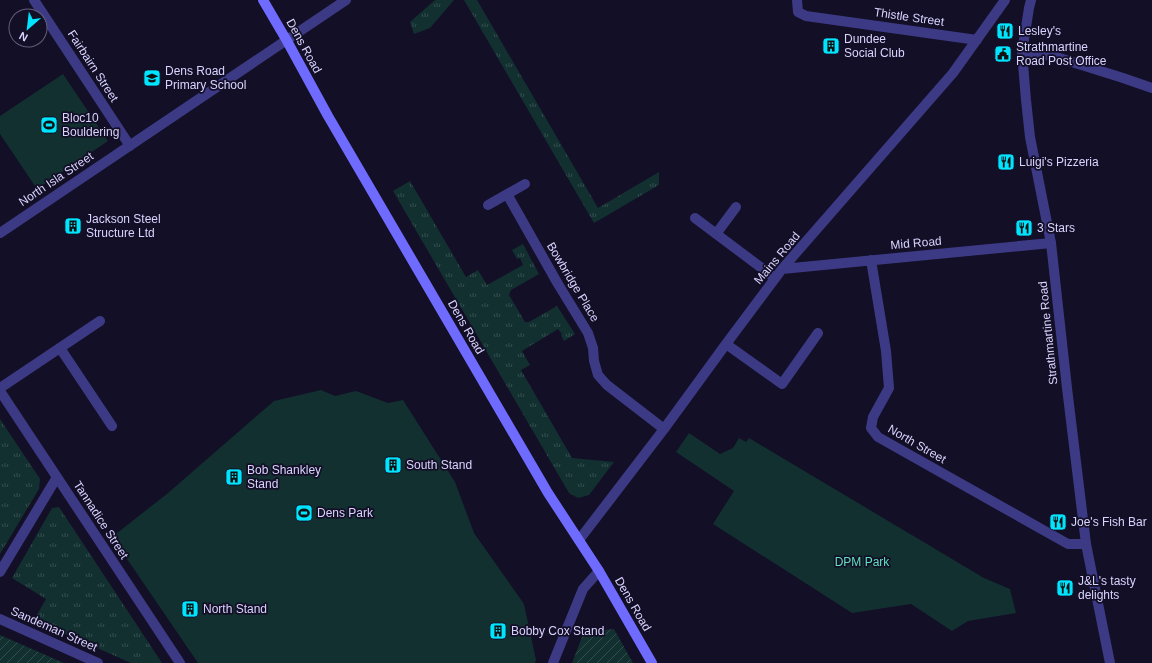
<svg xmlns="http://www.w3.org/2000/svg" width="1152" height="663" viewBox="0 0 1152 663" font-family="Arial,sans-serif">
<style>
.grass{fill:url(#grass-tufts)}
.park{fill:#12302f}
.garden{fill:url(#garden-furrows)}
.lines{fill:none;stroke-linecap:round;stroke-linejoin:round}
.minor{stroke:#3d3a85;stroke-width:10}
.tertiary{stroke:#3d3a85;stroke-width:10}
.secondary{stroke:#6f6bff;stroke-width:10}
.labels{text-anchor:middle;stroke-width:3.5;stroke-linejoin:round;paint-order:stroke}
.street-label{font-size:12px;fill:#d9d4ff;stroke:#130f26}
.poi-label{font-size:12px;fill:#d9d4ff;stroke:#130f26;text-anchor:start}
.park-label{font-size:12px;fill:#5fe0c0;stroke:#130f26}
</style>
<defs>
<pattern id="grass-tufts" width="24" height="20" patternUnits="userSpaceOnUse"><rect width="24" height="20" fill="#12302f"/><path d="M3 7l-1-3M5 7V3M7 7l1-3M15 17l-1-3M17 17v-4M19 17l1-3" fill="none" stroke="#344d4e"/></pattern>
<pattern id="garden-furrows" width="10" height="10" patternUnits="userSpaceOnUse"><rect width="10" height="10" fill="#12302f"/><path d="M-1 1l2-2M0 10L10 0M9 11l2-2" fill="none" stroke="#344d4e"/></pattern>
</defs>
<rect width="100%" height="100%" fill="#130f26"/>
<path class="grass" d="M435 0H454L430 28 414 34 410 22Z
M464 0H477L598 208 659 172V185L594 223Z
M410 181 466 277 478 270 487 285 523 265 520 258 517 259 512 250 523 244 539 274 511 290 509 295 525 322H529L557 306 575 334 564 341 561 335 562 334 558 329 522 351 530 365 521 370 572 458 614 462 589 495 578 498 569 493 393 191Z
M0 419 40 479 39 489 0 554Z
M59 507 162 663H131L34 620 46 599 12 578 52 508Z"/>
<path class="park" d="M63 74 108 141 37 189 0 134V116Z
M321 390 335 396 356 391 388 403 403 400 455 482 474 533 524 604 536 660 535 663H198L112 537 168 493 274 401Z
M689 433 720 454 733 448 739 438 746 442 749 438 984 578 1010 589 1016 613 968 621 952 631 911 604 852 613 713 524 734 491 676 452Z"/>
<path class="garden" d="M614 629 633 663H572L584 632Z
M0 635 64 663H0Z"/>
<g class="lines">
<path class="minor" d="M34 0 130 146
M797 0 798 12 806 16 977 40
M507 194 558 284 588 333 593 348 594 361 598 375 607 385 664 429
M488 205 525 184
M695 218 775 278
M0 233 346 0
M716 234 736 207
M871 260 886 351 889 388 873 417 871 428 878 437 1068 544H1086
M782 269 1051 243
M726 344 782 384 818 333
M60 348 112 426
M0 388 100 321
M0 391 180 663
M579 540 664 429 726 344 782 269 953 73 1005 0
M0 572 57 477
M0 619 98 663
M553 663 583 589 599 571"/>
<path class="tertiary" d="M1031 0 1029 8 1022 52 1026 100 1030 137 1051 243 1067 388 1086 544 1110 663
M1022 52 1053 56 1123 78 1152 88"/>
<path class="secondary" d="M263 0 287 41 328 116 548 493 599 571 652 663"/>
</g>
<defs>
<g id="restaurant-square" transform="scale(0.9)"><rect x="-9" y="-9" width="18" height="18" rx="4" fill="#00e5ff" stroke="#130f26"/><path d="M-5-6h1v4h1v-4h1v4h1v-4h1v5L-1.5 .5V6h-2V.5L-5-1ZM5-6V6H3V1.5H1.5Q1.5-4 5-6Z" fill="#111"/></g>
<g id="building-square" transform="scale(0.9)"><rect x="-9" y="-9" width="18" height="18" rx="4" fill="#00e5ff" stroke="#130f26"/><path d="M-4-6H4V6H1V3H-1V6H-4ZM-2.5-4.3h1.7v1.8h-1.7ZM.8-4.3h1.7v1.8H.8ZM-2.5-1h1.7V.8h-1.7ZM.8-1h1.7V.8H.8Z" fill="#111"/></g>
<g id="civic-square" transform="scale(0.9)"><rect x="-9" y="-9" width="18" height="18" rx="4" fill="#00e5ff" stroke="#130f26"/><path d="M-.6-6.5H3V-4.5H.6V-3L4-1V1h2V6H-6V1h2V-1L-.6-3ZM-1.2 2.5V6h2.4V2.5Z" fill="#111"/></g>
<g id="school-square" transform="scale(0.9)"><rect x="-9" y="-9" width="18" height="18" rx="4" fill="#00e5ff" stroke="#130f26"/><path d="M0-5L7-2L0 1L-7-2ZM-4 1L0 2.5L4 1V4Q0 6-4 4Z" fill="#111"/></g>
<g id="stadium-square" transform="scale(0.9)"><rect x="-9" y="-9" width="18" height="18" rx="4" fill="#00e5ff" stroke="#130f26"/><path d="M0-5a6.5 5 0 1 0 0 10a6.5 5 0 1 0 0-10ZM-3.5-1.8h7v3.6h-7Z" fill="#111"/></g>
</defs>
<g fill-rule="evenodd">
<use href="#restaurant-square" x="1005" y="31"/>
<use href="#building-square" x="831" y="46"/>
<use href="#civic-square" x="1003" y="54"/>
<use href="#school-square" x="152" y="78"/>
<use href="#stadium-square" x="49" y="125"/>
<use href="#restaurant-square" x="1006" y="162"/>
<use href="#building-square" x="73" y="226"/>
<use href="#restaurant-square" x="1024" y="228"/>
<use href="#building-square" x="393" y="465"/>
<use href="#building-square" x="234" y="477"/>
<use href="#stadium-square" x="304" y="513"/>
<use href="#restaurant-square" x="1058" y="522"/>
<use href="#restaurant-square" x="1065" y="588"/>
<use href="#building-square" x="190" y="609"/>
<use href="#building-square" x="498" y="631"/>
</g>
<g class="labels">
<g class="street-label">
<text transform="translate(909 17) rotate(8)" y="4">Thistle Street</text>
<text transform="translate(304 46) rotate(61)" y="4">Dens Road</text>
<text transform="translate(93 66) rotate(57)" y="4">Fairbairn Street</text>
<text transform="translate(56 179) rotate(-34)" y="4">North Isla Street</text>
<text transform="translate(916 243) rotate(-5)" y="4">Mid Road</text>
<text transform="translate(777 258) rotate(-50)" y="4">Mains Road</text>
<text transform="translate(573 282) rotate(59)" y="4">Bowbridge Place</text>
<text transform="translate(466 327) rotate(60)" y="4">Dens Road</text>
<text transform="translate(1048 333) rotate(-96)" y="4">Strathmartine Road</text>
<text transform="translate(917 444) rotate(30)" y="4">North Street</text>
<text transform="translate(101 520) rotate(57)" y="4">Tannadice Street</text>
<text transform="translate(633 604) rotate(60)" y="4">Dens Road</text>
<text transform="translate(54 629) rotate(24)" y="4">Sandeman Street</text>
</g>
<g class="poi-label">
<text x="1018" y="35">Lesley's</text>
<text x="844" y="43">Dundee<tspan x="844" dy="14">Social Club</tspan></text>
<text x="1016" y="51">Strathmartine<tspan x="1016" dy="14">Road Post Office</tspan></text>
<text x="165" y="75">Dens Road<tspan x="165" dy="14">Primary School</tspan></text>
<text x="62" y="122">Bloc10<tspan x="62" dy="14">Bouldering</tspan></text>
<text x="1019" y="166">Luigi's Pizzeria</text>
<text x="86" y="223">Jackson Steel<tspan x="86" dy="14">Structure Ltd</tspan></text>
<text x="1037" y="232">3 Stars</text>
<text x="406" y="469">South Stand</text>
<text x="247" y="474">Bob Shankley<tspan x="247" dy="14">Stand</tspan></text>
<text x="317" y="517">Dens Park</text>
<text x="1071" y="526">Joe's Fish Bar</text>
<text x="1078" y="585">J&amp;L's tasty<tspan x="1078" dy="14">delights</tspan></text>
<text x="203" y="613">North Stand</text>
<text x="511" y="635">Bobby Cox Stand</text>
</g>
<g class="park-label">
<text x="862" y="566">DPM Park</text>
</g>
</g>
<g transform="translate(28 28) rotate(208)"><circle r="19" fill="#130f26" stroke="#625e7d"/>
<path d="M0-3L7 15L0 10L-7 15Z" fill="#00e5ff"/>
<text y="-6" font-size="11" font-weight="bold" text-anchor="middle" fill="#d9d4ff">N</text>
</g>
</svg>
